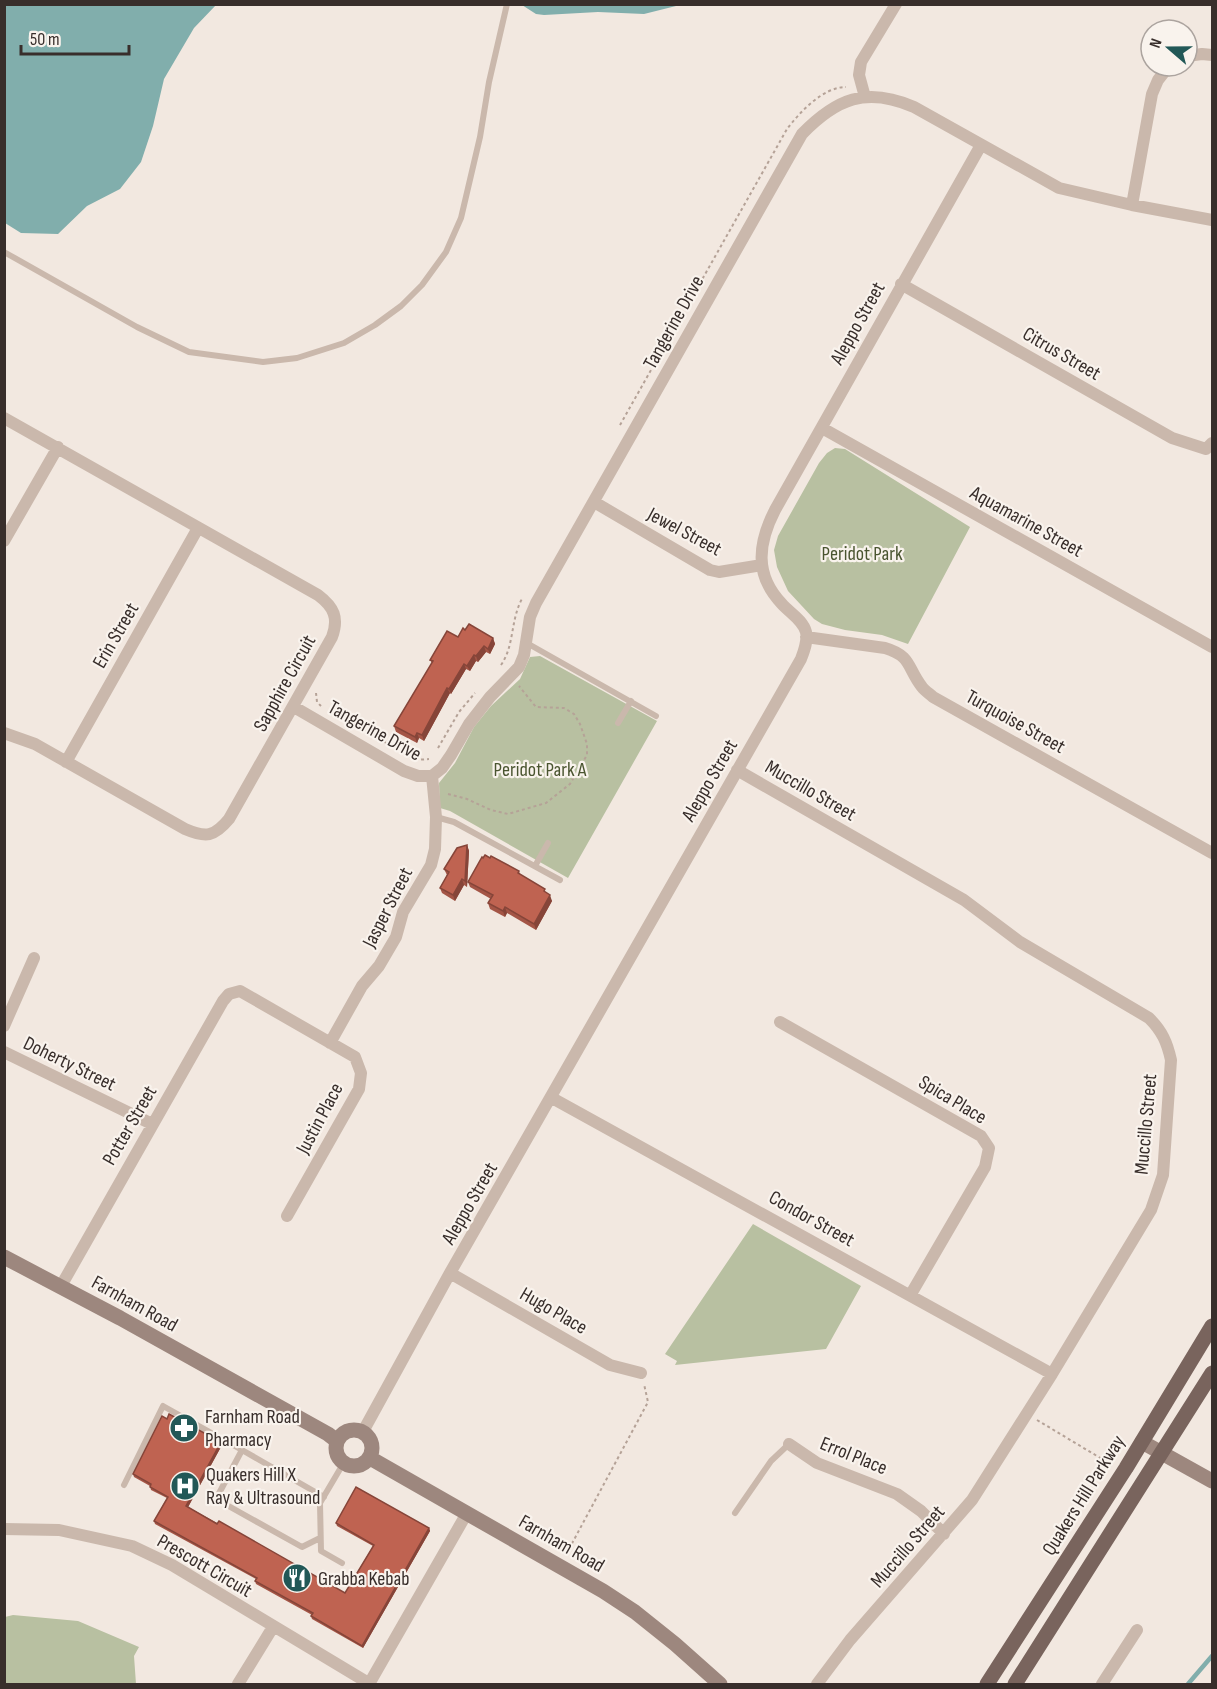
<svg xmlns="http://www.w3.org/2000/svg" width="1217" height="1689" viewBox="0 0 1217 1689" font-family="'Sofia Sans Condensed',sans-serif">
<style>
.green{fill:#b8c0a1}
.water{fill:#81aeac}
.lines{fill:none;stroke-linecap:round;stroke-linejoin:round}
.stream{stroke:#81aeac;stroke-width:4.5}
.path{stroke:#b5a297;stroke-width:2;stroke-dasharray:3 3;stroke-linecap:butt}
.lane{stroke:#cab8ac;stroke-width:6}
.street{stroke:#cab8ac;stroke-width:12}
.secondary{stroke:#9d877e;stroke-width:15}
.primary{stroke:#79645d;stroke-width:15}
.wall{fill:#a45546}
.shaded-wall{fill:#864539}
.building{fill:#bf6351;stroke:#864539;stroke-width:1.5}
.labels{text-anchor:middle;stroke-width:4.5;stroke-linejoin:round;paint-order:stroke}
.street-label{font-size:20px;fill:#382e2b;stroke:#f9f3ed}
.park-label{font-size:20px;fill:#4a5530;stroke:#f9f3ed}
.poi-label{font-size:20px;fill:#382e2b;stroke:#f9f3ed;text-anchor:start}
</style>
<rect width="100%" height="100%" fill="#f2e8e0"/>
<path class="green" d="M835 448 845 449 970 527 908 644 882 635 845 630 822 624 814 619 788 591 777 567 774 550 778 536 819 463 827 453Z
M540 656 657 721 568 878 450 811 440 808 439 783 455 763 474 727 491 706 520 679 530 657Z
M753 1224 861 1286 826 1349 675 1365 677 1361 665 1354Z
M13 1615 78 1621 139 1647 134 1656 136 1684H5V1617Z"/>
<path class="water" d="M5 4 216 5 194 28 164 79 153 126 141 162 120 189 87 206 58 234 21 233 5 223Z
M522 5H680L644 14 598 12 544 15 536 14Z"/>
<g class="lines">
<path class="stream" d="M1188 1684 1212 1656"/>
<path class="path" d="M620 425 787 129C800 112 823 87 846 87
M501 665C515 645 510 619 523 597
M316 693 317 702 321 706
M337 715 416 760 429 759
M438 748 459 712 475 693
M448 794 467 799 491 810 508 814 546 803 570 784 587 755V744L580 724 574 714 564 708 536 707 519 686
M1037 1420 1112 1465
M569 1549 648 1402 644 1384"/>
<path class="lane" d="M4 252 137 327 189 352 263 362 297 358 344 343 375 325 401 306 422 285 446 252 461 218 480 137 489 82 507 4
M525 642 656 716
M618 723 631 701
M436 817 454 822 560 880
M535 866 548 843
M124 1485 163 1406 242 1450
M735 1513 771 1461 789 1444
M320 1538 302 1547 216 1499 242 1450 324 1497
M342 1563 321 1551 320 1503 343 1464"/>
<path class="street" d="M1187 56 1202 54 1212 55
M865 97 859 75 861 62 896 4
M1132 205 1152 94 1158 80 1169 66
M901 284 1172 438 1206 449 1212 443
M4 418 318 595C334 607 339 618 332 637L229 819C214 837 206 838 185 829L35 744 4 733
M822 428 1212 647
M594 502 710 570 719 572 762 565
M4 541 58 447
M806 637 885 648C912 656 907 668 922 687 925 691 930 694 933 697L1212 853
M294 707 404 771 418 776H432L442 768 451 755 469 724 490 697 519 667 524 655 530 617 536 603 802 134C836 99 866 86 914 107L1059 188 1132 205 1212 220
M66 762 198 528
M737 770 964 900 1020 942 1149 1018C1162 1031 1167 1042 1171 1060L1163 1175 1151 1210 1052 1374 972 1500 850 1640 817 1684
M780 1022 981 1136 989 1148 985 1167 911 1294
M4 1026 34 958
M330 1043 362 986 379 966 396 937 403 912 431 865 435 849 436 817 432 776
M4 1052 152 1124
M552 1098 1052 1374
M450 1273 610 1365 641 1373
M61 1286 223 1001 229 994 240 991 355 1057 361 1073 359 1089 287 1216
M364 1433 366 1426 450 1273 801 659C804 651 808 641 806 632 803 620 790 613 782 604 754 575 758 543 775 510L981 145
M789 1444 817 1463 897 1494 921 1511 944 1534
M4 1529 59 1530 132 1546 172 1565 370 1684
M238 1684 273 1627
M369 1684 467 1513
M1102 1684 1137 1630"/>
<path class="secondary" d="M4 1257 120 1318 328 1434 337 1441
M336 1448a18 18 0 1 1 36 0a18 18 0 1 1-36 0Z
M1142 1442 1212 1481
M370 1458 603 1591 635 1612 675 1644 720 1684"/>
<path class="primary" d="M987 1684 1126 1468 1212 1326
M1015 1684 1212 1373"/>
</g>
<path class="wall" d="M465 630 493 638 495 644 490 654 486 652 478 662 476 661 470 671 466 669 451 694 450 693 424 741 419 738 417 743 396 732 394 726 432 663 430 660Z
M467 845 469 851 467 887 464 885 455 901 442 893 440 888 447 875 444 869Z
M490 858 519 871 520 875 546 893 552 901 536 930 507 913 505 917 490 909 488 903 491 899 470 887 468 882Z
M167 1419 222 1445 188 1507 345 1593 373 1546 337 1526 336 1523 429 1528 430 1531 363 1648 312 1619 311 1616 312 1615 256 1584 255 1581 256 1579 155 1524 154 1521 167 1498 151 1490 150 1486 134 1477 133 1474Z"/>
<path class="shaded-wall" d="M493 638 495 644 490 654 488 649Z
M484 646 486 652 478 662 476 656Z
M474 655 476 661 470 671 467 666Z
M464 664 466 669 451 694 449 689Z
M447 688 450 693 424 741 422 735Z
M417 733 419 738 417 743 415 737Z
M467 845 469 851 467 887 465 881Z
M462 879 464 885 455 901 453 895Z
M550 895 552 901 536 930 534 924Z
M505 907 507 913 505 917 503 911Z
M221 1442 222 1445 187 1509 186 1506Z
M429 1528 430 1531 363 1648 362 1646Z"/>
<path class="building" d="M469 624 493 638 488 649 484 646 476 656 474 655 467 666 464 664 449 689 447 688 422 735 417 733 415 737 394 726 433 661 430 660 447 631 458 637 463 628 465 630Z
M467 845 465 881 462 879 453 895 440 888 449 872 444 869 457 848Z
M485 855 490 858 491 856 519 871 518 873 545 889 544 891 550 895 534 924 505 907 503 911 488 903 493 895 468 882 482 857 483 858Z
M169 1414 221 1442 186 1506 217 1524 219 1521 345 1593 374 1545 336 1523 356 1487 429 1528 362 1646 311 1616 313 1613 255 1581 257 1578 154 1521 168 1497 150 1487 151 1484 133 1474 162 1416 167 1419Z"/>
<defs>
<g id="pharmacy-disc" transform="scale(1.5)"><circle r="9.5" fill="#225857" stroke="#f9f3ed"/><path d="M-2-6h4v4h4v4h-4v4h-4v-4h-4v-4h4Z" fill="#fff"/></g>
<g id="hospital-disc" transform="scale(1.5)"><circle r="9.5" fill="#225857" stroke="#f9f3ed"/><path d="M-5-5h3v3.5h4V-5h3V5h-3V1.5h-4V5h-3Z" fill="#fff"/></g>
<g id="restaurant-disc" transform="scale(1.5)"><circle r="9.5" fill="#225857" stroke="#f9f3ed"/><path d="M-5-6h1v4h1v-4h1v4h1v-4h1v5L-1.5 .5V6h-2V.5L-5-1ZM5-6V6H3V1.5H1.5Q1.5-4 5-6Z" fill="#fff"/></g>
</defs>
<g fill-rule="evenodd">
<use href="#pharmacy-disc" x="184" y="1428"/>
<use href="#hospital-disc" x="185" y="1486"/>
<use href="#restaurant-disc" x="297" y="1578"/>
</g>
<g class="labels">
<g class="street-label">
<text transform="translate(673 322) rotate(-61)" y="7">Tangerine Drive</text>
<text transform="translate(857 323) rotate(-61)" y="7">Aleppo Street</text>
<text transform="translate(1062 353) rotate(30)" y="7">Citrus Street</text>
<text transform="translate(1027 521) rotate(29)" y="7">Aquamarine Street</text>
<text transform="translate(685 531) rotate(28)" y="7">Jewel Street</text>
<text transform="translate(115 635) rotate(-60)" y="7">Erin Street</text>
<text transform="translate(284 683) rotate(-61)" y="7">Sapphire Circuit</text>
<text transform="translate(1016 721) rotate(29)" y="7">Turquoise Street</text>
<text transform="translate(375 730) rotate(29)" y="7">Tangerine Drive</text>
<text transform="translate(709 780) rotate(-60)" y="7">Aleppo Street</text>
<text transform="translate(811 790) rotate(30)" y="7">Muccillo Street</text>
<text transform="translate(387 907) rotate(-63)" y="7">Jasper Street</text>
<text transform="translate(70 1063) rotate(26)" y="7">Doherty Street</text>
<text transform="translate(953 1099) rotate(31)" y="7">Spica Place</text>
<text transform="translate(319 1118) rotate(-62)" y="7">Justin Place</text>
<text transform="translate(1145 1124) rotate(-85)" y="7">Muccillo Street</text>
<text transform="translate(129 1125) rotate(-60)" y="7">Potter Street</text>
<text transform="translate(469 1203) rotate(-60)" y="7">Aleppo Street</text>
<text transform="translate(812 1218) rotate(29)" y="7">Condor Street</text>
<text transform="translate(135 1303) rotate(29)" y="7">Farnham Road</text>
<text transform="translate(554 1310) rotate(30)" y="7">Hugo Place</text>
<text transform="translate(854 1455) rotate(22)" y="7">Errol Place</text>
<text transform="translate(1083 1495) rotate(-58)" y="7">Quakers Hill Parkway</text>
<text transform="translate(562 1543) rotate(30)" y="7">Farnham Road</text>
<text transform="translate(907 1546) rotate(-49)" y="7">Muccillo Street</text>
<text transform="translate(205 1565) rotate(30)" y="7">Prescott Circuit</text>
</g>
<g class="park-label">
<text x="862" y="560">Peridot Park</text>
<text x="540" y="776">Peridot Park A</text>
</g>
<g class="poi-label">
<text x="205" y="1423">Farnham Road<tspan x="205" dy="23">Pharmacy</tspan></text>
<text x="206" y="1481">Quakers Hill X<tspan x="206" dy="23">Ray &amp; Ultrasound</tspan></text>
<text x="318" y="1585">Grabba Kebab</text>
</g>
</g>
<rect width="1217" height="1689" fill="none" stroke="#382e2b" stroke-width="12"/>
<g transform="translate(1169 48) rotate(290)"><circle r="28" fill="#f9f3ed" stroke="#aca49f" stroke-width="1.5"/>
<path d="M0-4.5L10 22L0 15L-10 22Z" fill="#225857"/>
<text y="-9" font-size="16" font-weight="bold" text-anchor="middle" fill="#382e2b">N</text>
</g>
<path d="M21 45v9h108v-9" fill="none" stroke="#382e2b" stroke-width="3"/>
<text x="30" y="45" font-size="18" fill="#382e2b" stroke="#f9f3ed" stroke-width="4.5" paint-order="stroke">50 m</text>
</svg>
